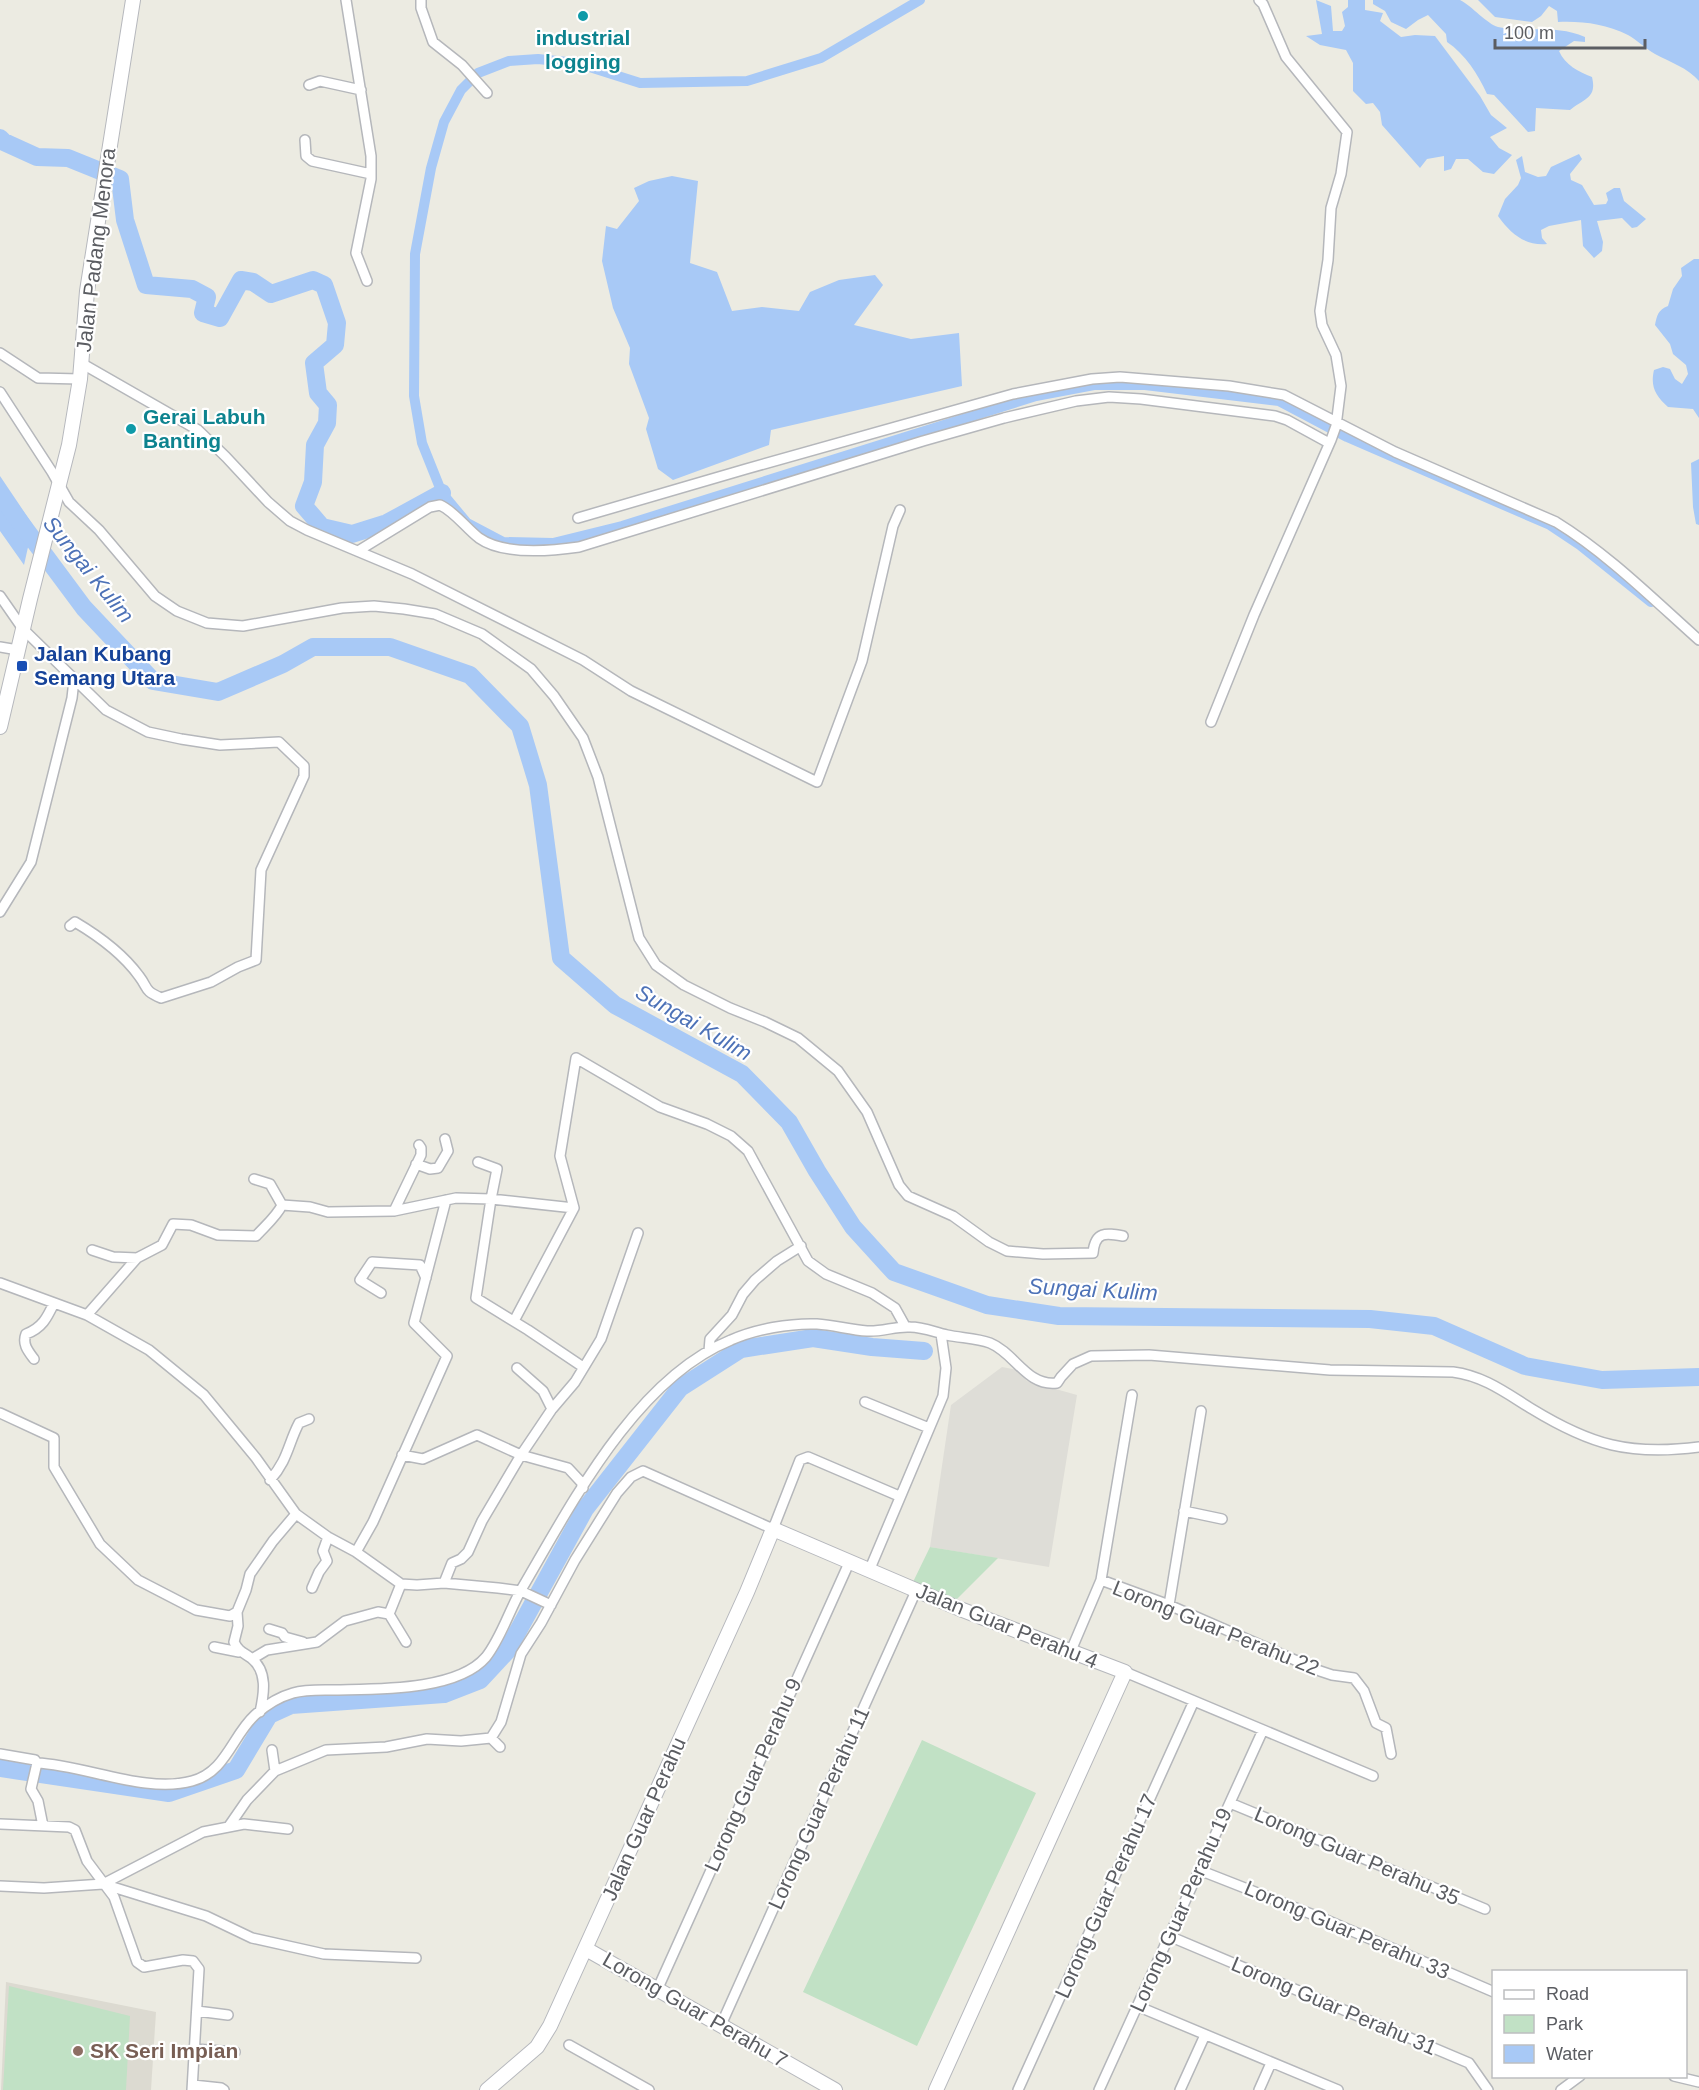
<svg xmlns="http://www.w3.org/2000/svg" width="1699" height="2090" viewBox="0 0 1699 2090" font-family="Arial,sans-serif">
<style>
.industrial{fill:#deddd7}
.education{fill:#dcdad1}
.green{fill:#c1e1c5}
.water{fill:#a8c9f6}
.lines{fill:none;stroke-linecap:round;stroke-linejoin:round}
.canal{stroke:#a8c9f6;stroke-width:10}
.river{stroke:#a8c9f6;stroke-width:18}
.street-casing{stroke:#b5b7bb;stroke-width:12}
.secondary-casing{stroke:#b6b8bd;stroke-width:16}
.street{stroke:#fff;stroke-width:9}
.secondary{stroke:#fff;stroke-width:14}
.culture-dot{fill:#0f9aa8;stroke:#fff;stroke-width:2}
.transit-dot{fill:#1a4fb4;stroke:#fff;stroke-width:2}
.education-dot{fill:#8d6e63;stroke:#fff;stroke-width:2}
.labels{text-anchor:middle;stroke-width:4.5;stroke-linejoin:round;paint-order:stroke}
.culture-label{font-size:21px;font-weight:bold;fill:#0d838f;stroke:#fff}
.street-label{font-size:21px;fill:#5b5d62;stroke:#fff}
.transit-label{font-size:21px;font-weight:bold;fill:#164399;stroke:#fff;text-anchor:start}
.education-label{font-size:21px;font-weight:bold;fill:#785e54;stroke:#fff;text-anchor:start}
.water-label{font-size:22px;font-style:italic;fill:#4d72b7;stroke:#fff}
</style>
<rect width="100%" height="100%" fill="#ecebe2"/>
<path class="industrial" d="M1002 1367 1018 1370 1027 1381 1077 1395 1049 1567 930 1547 951 1405Z"/>
<path class="education" d="M6 1982 156 2012 151 2090H1Z"/>
<path class="green" d="M930 1547 998 1558 956 1600 913 1582Z
M922 1740 1036 1793 917 2046 803 1992Z
M9 1986 130 2016 126 2090H3Z"/>
<path class="water" d="M1316 0 1331 6 1333 31H1342L1345 26 1342 12 1348 7V0H1365V10L1383 13 1380 21 1401 37 1415 35 1435 36 1480 96 1491 115 1507 128 1490 137 1499 148 1512 155 1494 174 1483 172 1468 159H1456L1451 169 1444 171V156L1427 159 1420 168 1382 125 1380 112 1373 103 1366 104 1353 91V63L1346 50 1320 45 1306 36 1322 34Z
M1373 0H1460C1472 6 1487 24 1498 27 1527 33 1554 24 1585 37V42L1574 41 1559 51C1565 65 1579 72 1592 77 1597 98 1585 98 1570 110L1536 108 1535 131 1528 132 1494 95 1487 94C1478 74 1465 54 1447 42L1446 34 1428 15 1418 20 1406 29 1391 22 1385 11 1373 4Z
M1478 0H1699V81C1688 68 1670 62 1655 54 1645 48 1637 40 1628 35 1605 24 1583 21 1558 22L1557 11 1549 6 1541 16 1532 22 1495 17Z
M1579 154 1582 159 1570 174 1571 180 1582 185 1594 205 1606 204 1608 200 1606 193 1614 188H1620L1624 201 1646 219 1637 227 1632 228 1622 218 1597 221 1603 242 1602 251 1594 258 1583 246 1581 220 1549 226 1541 230 1542 238 1547 244C1525 246 1511 234 1498 216L1505 199 1518 185 1521 178 1516 160 1522 156 1525 172 1538 177 1546 176 1551 167Z
M672 176 698 181 690 263 717 272 732 311 762 307 799 311 810 292 839 280 875 275 883 285 854 325 911 339 959 333 962 386 771 430 769 445 673 480 658 469 646 429 649 418 629 364 630 348 613 308 602 261 606 226 617 229 639 201 634 188 649 181Z
M1694 259H1699V418L1693 409 1668 407C1656 396 1650 387 1654 370L1663 367 1670 369 1675 379 1682 384 1688 374 1686 365 1673 354 1670 344 1655 325C1657 315 1658 310 1668 306L1673 289 1682 276 1681 268Z
M1699 459V525L1696 524 1693 507 1691 463Z
M0 476 33 525 24 565 0 531Z"/>
<g class="lines">
<path class="canal" d="M920 0 821 58 747 81 640 83 577 63 538 59 509 61 478 73 461 90 444 122 431 168 415 254 414 396 422 443 442 493 467 523 503 542 553 543 622 526 1036 396 1094 385H1145L1279 401 1347 437 1550 525 1580 545 1651 602"/>
<path class="river" d="M0 138 4 142 37 157 68 158 120 179 125 220 146 285 192 289 207 297 203 313 220 318 241 280 253 282 271 294 313 280 324 285 337 323 335 345 314 363 318 393 328 405 327 423 315 445 313 482 304 506 322 527 352 534 387 523 442 493
M0 495 84 608 153 681 218 692 283 664 313 647H390L470 675 520 726 538 785 561 958 615 1005 742 1074 789 1122 817 1171 853 1227 894 1272 987 1305 1059 1316 1370 1319 1434 1326 1525 1366 1602 1380 1699 1377
M0 1768 169 1793 236 1770 269 1715 291 1705 444 1694 480 1680 507 1651 585 1509 680 1388 741 1349 813 1338 872 1347 924 1351"/>
<g class="street-casing">
<path id="street" d="M346 0 371 156V179L356 253 367 281
M421 0V8L433 42 462 65 487 93
M309 85 320 81 361 90
M305 140 306 156 312 161 371 174
M0 353 38 378 80 379
M81 363 198 430 226 457 268 502 290 521 307 530 412 574 583 660 631 691 817 782 862 661 893 526 900 510
M0 392 52 472 69 502 99 530 155 596 177 611 207 623 243 626 342 608 374 606 404 609 435 614 482 634 531 669 554 696 583 738 598 777 639 938 656 965 684 985 730 1008 765 1022 798 1038 838 1071 867 1112 899 1185 908 1196 953 1216 989 1242 1007 1251 1043 1254 1093 1253C1095 1231 1106 1233 1123 1236
M578 518 746 469 1013 394 1092 379 1120 377 1229 386 1284 395 1395 452 1556 522C1608 554 1653 599 1699 640
M358 551 430 507 440 505C454 511 466 528 479 538 503 555 551 551 579 547L923 441 1004 418 1076 401 1109 397 1141 399 1275 416 1287 420 1329 443
M0 596 23 629 106 710 148 732 181 739 220 745 279 742 304 766V776L261 870 256 960 238 967 211 982 161 998C143 990 149 989 139 976 123 954 97 935 75 922L70 926
M0 647 18 650
M1211 722 1254 615 1331 440 1336 426 1341 386 1336 355 1322 325 1320 311 1328 260 1331 208 1341 174 1347 132 1286 57 1263 4 1259 0
M0 912 31 862 72 698 74 680
M478 1162 497 1169 491 1199 476 1298 528 1330 583 1367
M416 1164 430 1169 438 1168 448 1151 445 1139
M254 1179 270 1184 282 1205 310 1207 328 1212 394 1211 456 1198 491 1199 574 1208
M394 1211 421 1155V1148L419 1145
M92 1250 113 1257 137 1258 162 1245 173 1224 191 1225 218 1235 256 1236C265 1226 277 1216 282 1205
M0 1283 87 1315 149 1350 204 1395 256 1458 296 1514 328 1537 356 1552 401 1584 417 1585 444 1583 498 1588 521 1591 551 1605
M381 1293 360 1280 372 1262 420 1265 426 1278
M87 1315 137 1258
M514 1321 574 1208 560 1156 576 1058 660 1107 707 1124 731 1136 748 1151 808 1261 826 1274 872 1293 895 1308 905 1326
M709 1351 710 1339 732 1315 743 1294 755 1280 777 1261 801 1246
M34 1359C28 1351 22 1344 26 1334 42 1328 47 1318 54 1303
M517 1368 543 1391 552 1409
M865 1402 929 1428
M0 1413 54 1438V1467L100 1544 138 1580 196 1610 230 1616 237 1612
M402 1455 423 1459 477 1435 521 1455 568 1468 581 1482 583 1488
M270 1480C288 1460 288 1444 299 1423L309 1419
M1184 1511 1222 1519
M356 1552 373 1522 447 1356 414 1323 446 1200
M869 1571 943 1396 946 1368 941 1334
M1101 1580 1169 1605 1320 1671 1332 1675 1354 1678 1364 1691 1376 1723 1386 1728 1391 1754
M444 1583 452 1563 461 1559 468 1552 482 1521 521 1455 552 1409 575 1382 601 1339 638 1233
M401 1584 389 1614 406 1642
M312 1588 319 1572 327 1561 323 1551 328 1537
M1169 1605 1201 1411
M269 1629 282 1633 285 1637 303 1642
M214 1647 239 1652
M1070 1653 1101 1580 1132 1395
M252 1659 267 1650 317 1642 345 1621 378 1612 389 1614
M1125 1672 1373 1776
M260 1712C264 1694 268 1671 251 1658 243 1652 239 1652 234 1642L238 1626 237 1612 246 1590 250 1574 273 1541 296 1514
M491 1738 500 1747
M272 1750 275 1771
M0 1754 35 1760 37 1763
M1230 1803 1485 1909
M0 1824 69 1827 75 1830 87 1861 114 1897 137 1962 144 1967 183 1960 193 1961 199 1969 192 2090
M43 1826 38 1801 31 1789 37 1763C85 1765 146 1794 192 1781 226 1772 232 1736 255 1715 266 1705 279 1697 293 1693 306 1689 322 1690 336 1690 377 1689 457 1691 486 1657 501 1638 509 1611 521 1590 571 1505 635 1379 731 1340 756 1329 790 1323 817 1324 834 1325 850 1330 867 1331 882 1332 896 1326 910 1327 923 1327 934 1332 947 1335 960 1338 977 1338 990 1343 1015 1353 1027 1387 1057 1383L1061 1377 1073 1364 1091 1356 1149 1355 1330 1370 1453 1372C1484 1376 1506 1393 1532 1409 1591 1445 1630 1456 1699 1447
M229 1826 247 1800 275 1771 326 1750 386 1747 427 1739 461 1741 491 1738 501 1722 521 1654 541 1623 575 1560 617 1493 631 1477 643 1471 773 1529 800 1460 808 1457 899 1496
M1199 1870 1324 1919 1494 1992
M103 1884 203 1832 244 1824 288 1829
M0 1886 44 1888 103 1884 206 1916 252 1938 324 1954 416 1958
M1169 1936 1469 2063 1488 2090
M658 1988 849 1563
M1137 2006 1338 2090
M197 2011 228 2015
M721 2025 916 1591
M569 2045 649 2090
M195 2049 235 2052
M1674 2076 1699 2082
M193 2085 221 2088 224 2090
M1018 2090 1194 1701
M1099 2090 1263 1730
M1180 2090 1205 2035
M1259 2090 1271 2063
M1561 2090 1580 2076"/>
</g>
<g class="secondary-casing">
<path id="secondary" d="M0 727 30 599 69 445 80 379 87 291 133 0
M586 1949 835 2090
M487 2090 537 2047 550 2026 747 1592 773 1529 960 1609 1125 1672 936 2090"/>
</g>
<use href="#street" class="street"/>
<use href="#secondary" class="secondary"/>
</g>
<g class="culture-dot">
<circle cx="583" cy="16" r="6"/>
<circle cx="131" cy="429" r="6"/>
</g>
<rect class="transit-dot" x="16" y="660" width="12" height="12" rx="3"/>
<circle class="education-dot" cx="78" cy="2051" r="6"/>
<g class="labels">
<g class="culture-label">
<text x="583" y="45">industrial<tspan x="583" dy="24">logging</tspan></text>
<text x="143" y="424" text-anchor="start">Gerai Labuh<tspan x="143" dy="24">Banting</tspan></text>
</g>
<g class="street-label">
<text transform="translate(96 250) rotate(-83)" y="7">Jalan Padang Menora</text>
<text transform="translate(1007 1626) rotate(22)" y="7">Jalan Guar Perahu 4</text>
<text transform="translate(1216 1628) rotate(22)" y="7">Lorong Guar Perahu 22</text>
<text transform="translate(753 1775) rotate(-66)" y="7">Lorong Guar Perahu 9</text>
<text transform="translate(819 1808) rotate(-66)" y="7">Lorong Guar Perahu 11</text>
<text transform="translate(644 1819) rotate(-66)" y="7">Jalan Guar Perahu</text>
<text transform="translate(1357 1856) rotate(23)" y="7">Lorong Guar Perahu 35</text>
<text transform="translate(1106 1896) rotate(-66)" y="7">Lorong Guar Perahu 17</text>
<text transform="translate(1181 1910) rotate(-66)" y="7">Lorong Guar Perahu 19</text>
<text transform="translate(1347 1930) rotate(23)" y="7">Lorong Guar Perahu 33</text>
<text transform="translate(1334 2006) rotate(23)" y="7">Lorong Guar Perahu 31</text>
<text transform="translate(695 2010) rotate(30)" y="7">Lorong Guar Perahu 7</text>
</g>
<g class="transit-label">
<text x="34" y="661">Jalan Kubang<tspan x="34" dy="24">Semang Utara</tspan></text>
</g>
<g class="education-label">
<text x="90" y="2058">SK Seri Impian</text>
</g>
<g class="water-label">
<text transform="translate(89 569) rotate(51)" y="8">Sungai Kulim</text>
<text transform="translate(694 1022) rotate(30)" y="8">Sungai Kulim</text>
<text transform="translate(1093 1289) rotate(3)" y="8">Sungai Kulim</text>
</g>
</g>
<rect x="1492" y="1970" width="195" height="108" fill="#ffffff" stroke="#bdbec0" stroke-width="1.5"/>
<rect x="1504" y="1990" width="30" height="9" fill="#ffffff" stroke="#bdbec0" stroke-width="1.5"/>
<text x="1546" y="2000" font-size="18" fill="#5b5d62">Road</text>
<rect x="1504" y="2015" width="30" height="18" fill="#c1e1c5" stroke="#bdbec0" stroke-width="1.5"/>
<text x="1546" y="2030" font-size="18" fill="#5b5d62">Park</text>
<rect x="1504" y="2045" width="30" height="18" fill="#a8c9f6" stroke="#bdbec0" stroke-width="1.5"/>
<text x="1546" y="2060" font-size="18" fill="#5b5d62">Water</text>
<path d="M1495 39v9h150v-9" fill="none" stroke="#5b5d62" stroke-width="3"/>
<text x="1504" y="39" font-size="18" fill="#5b5d62" stroke="#ffffff" stroke-width="4.5" paint-order="stroke">100 m</text>
</svg>
